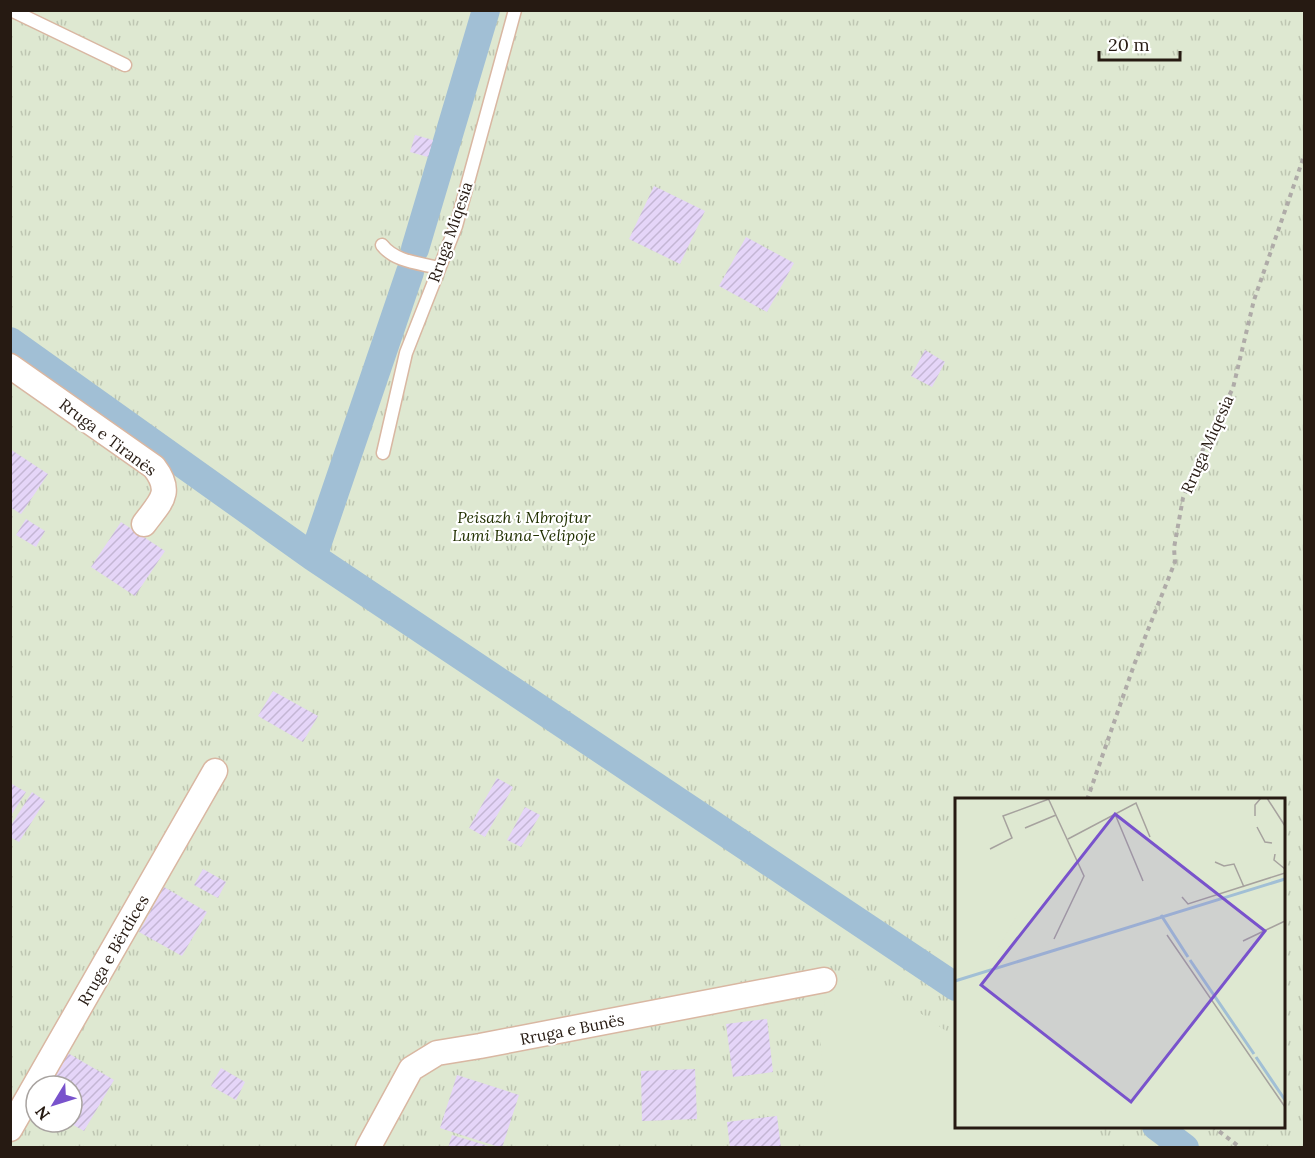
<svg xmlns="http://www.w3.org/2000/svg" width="1315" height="1158" viewBox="0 0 1315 1158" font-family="Lora,serif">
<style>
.park{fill:url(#park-tufts);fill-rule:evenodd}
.garden{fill:#dee8d1}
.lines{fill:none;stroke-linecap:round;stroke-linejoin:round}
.canal{stroke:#a1bfd5;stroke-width:28}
.building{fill:url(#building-hatch)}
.lane-casing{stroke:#d9b7a2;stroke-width:15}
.street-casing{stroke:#d9b7a2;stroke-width:27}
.path{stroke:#afaba8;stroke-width:4;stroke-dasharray:4.5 4.5;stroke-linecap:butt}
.lane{stroke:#fff;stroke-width:12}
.street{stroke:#fff;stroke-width:24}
.labels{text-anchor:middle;stroke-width:4.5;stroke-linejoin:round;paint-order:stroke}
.street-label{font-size:16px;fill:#261a12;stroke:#fff}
.park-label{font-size:16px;font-style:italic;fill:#213000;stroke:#fff}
.inset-river{fill:none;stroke:#a1bfd5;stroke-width:3}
.inset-road{fill:none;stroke:#a6a29e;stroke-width:1.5}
.view{fill:#7953cc;fill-opacity:0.15;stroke:#7953cc;stroke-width:3}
.inset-edge{fill:none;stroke:#261a12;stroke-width:3}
</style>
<defs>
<pattern id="park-tufts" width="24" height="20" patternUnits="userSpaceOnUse" patternTransform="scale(1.5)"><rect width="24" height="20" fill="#dee8d1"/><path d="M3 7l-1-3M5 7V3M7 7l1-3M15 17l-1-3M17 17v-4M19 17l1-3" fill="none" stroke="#bec6b2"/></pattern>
<pattern id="building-hatch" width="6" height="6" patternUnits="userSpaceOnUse" patternTransform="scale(1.5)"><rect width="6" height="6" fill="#e5d5f8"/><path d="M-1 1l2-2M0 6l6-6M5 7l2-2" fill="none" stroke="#c4b6d4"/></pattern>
</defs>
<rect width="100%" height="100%" fill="#fcfcfc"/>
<path class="park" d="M10 11H1304V1147H11ZM956 800H1284V1126H956ZM36 1086H72V1122H36Z"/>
<path class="garden" d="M857 978 877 983 956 1038V1126L1084 1127 1115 1147H831L820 1038 827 984Z"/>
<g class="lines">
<path class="canal" d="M415 249 486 10
M10 341 313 557 956 987
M313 557 410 272
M1156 1126 1185 1148"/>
</g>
<path class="building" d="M415 135 433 140 428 157 410 152Z
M654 186 705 211 680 264 629 239Z
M746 237 794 263 767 312 719 286Z
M925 350 945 362 932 387 911 376Z
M10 449 48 474 21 514 10 507Z
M26 519 45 531 36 547 16 535Z
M121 522 165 551 135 596 91 567Z
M273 691 318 716 303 742 258 716Z
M497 778 513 787 485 837 469 828Z
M10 783 26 792 10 817Z
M32 792 45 801 19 842 10 837V827Z
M525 807 540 815 521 847 507 840Z
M203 869 226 882 218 898 194 885Z
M164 887 207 912 182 956 139 932Z
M767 1019 773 1072 733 1077 726 1024Z
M66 1052 114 1080 84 1131 68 1122H72V1086H46Z
M221 1068 245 1082 236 1100 211 1086Z
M695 1069 697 1119 642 1121 641 1071Z
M457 1075 519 1095 502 1148 440 1128Z
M777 1116 781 1148H730L727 1122Z
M452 1135 492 1147V1148H448Z"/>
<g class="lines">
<g class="lane-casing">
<path id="lane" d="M11 10 125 65
M382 245C395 262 420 263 439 268
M383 453 406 353 456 226 515 10"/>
</g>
<g class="street-casing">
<path id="street" d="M10 366 154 467C174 493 160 502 144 524
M10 1129 215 771
M368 1148 411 1069 437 1053 480 1046 824 980"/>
</g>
<path class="path" d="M1087 800 1134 665 1175 562 1174 548 1183 498 1209 435 1233 388 1254 300 1304 156
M1212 1126 1241 1148"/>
<use href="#lane" class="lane"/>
<use href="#street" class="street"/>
</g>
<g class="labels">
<g class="street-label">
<text transform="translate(450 232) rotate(-71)" y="6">Rruga Miqesia</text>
<text transform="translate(108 437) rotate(37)" y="6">Rruga e Tiranës</text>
<text transform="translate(1207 444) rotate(-66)" y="6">Rruga Miqesia</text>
<text transform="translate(113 950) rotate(-60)" y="6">Rruga e Bërdices</text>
<text transform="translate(572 1029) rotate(-11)" y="6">Rruga e Bunës</text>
</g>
<g class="park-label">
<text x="524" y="523">Peisazh i Mbrojtur<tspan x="524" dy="18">Lumi Buna-Velipoje</tspan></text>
</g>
</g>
<g transform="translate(955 798)">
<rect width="330" height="330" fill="#fcfcfc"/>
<path d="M0 0H330V330H0Z" fill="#dee8d1"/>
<path d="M62 117 92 134 98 141 96 145 34 166Z" fill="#dee8d1"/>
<path class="inset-river" d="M206 117 233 159M235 162 299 256M0 183 330 81M301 259 330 302"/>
<path class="inset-road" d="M93 0 129 78 99 141M312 0 330 28M160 16 188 83M300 18V7L306 0M302 29 310 44 317 45M70 30 101 17M113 41 181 5 195 39M35 51 57 40 48 18 94 1M320 56 319 62 330 71M260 64 269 68 279 66 289 89M227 99 233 106 330 75M212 137 330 309M288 143 330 123"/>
<path class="view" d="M160 16 310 133 176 304 26 187Z"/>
<rect width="330" height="330" class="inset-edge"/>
</g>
<rect width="1315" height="1158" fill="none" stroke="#261a12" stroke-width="24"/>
<g transform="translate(54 1104) rotate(232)"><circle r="28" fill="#ffffff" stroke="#a8a3a0" stroke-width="1.5"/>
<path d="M0-4.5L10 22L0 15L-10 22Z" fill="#7953cc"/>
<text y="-9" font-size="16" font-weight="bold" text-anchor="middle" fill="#261a12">N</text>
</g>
<path d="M1099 51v9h81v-9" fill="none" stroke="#261a12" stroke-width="3"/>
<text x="1108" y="51" font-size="18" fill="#261a12" stroke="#ffffff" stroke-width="4.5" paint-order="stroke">20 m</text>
</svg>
